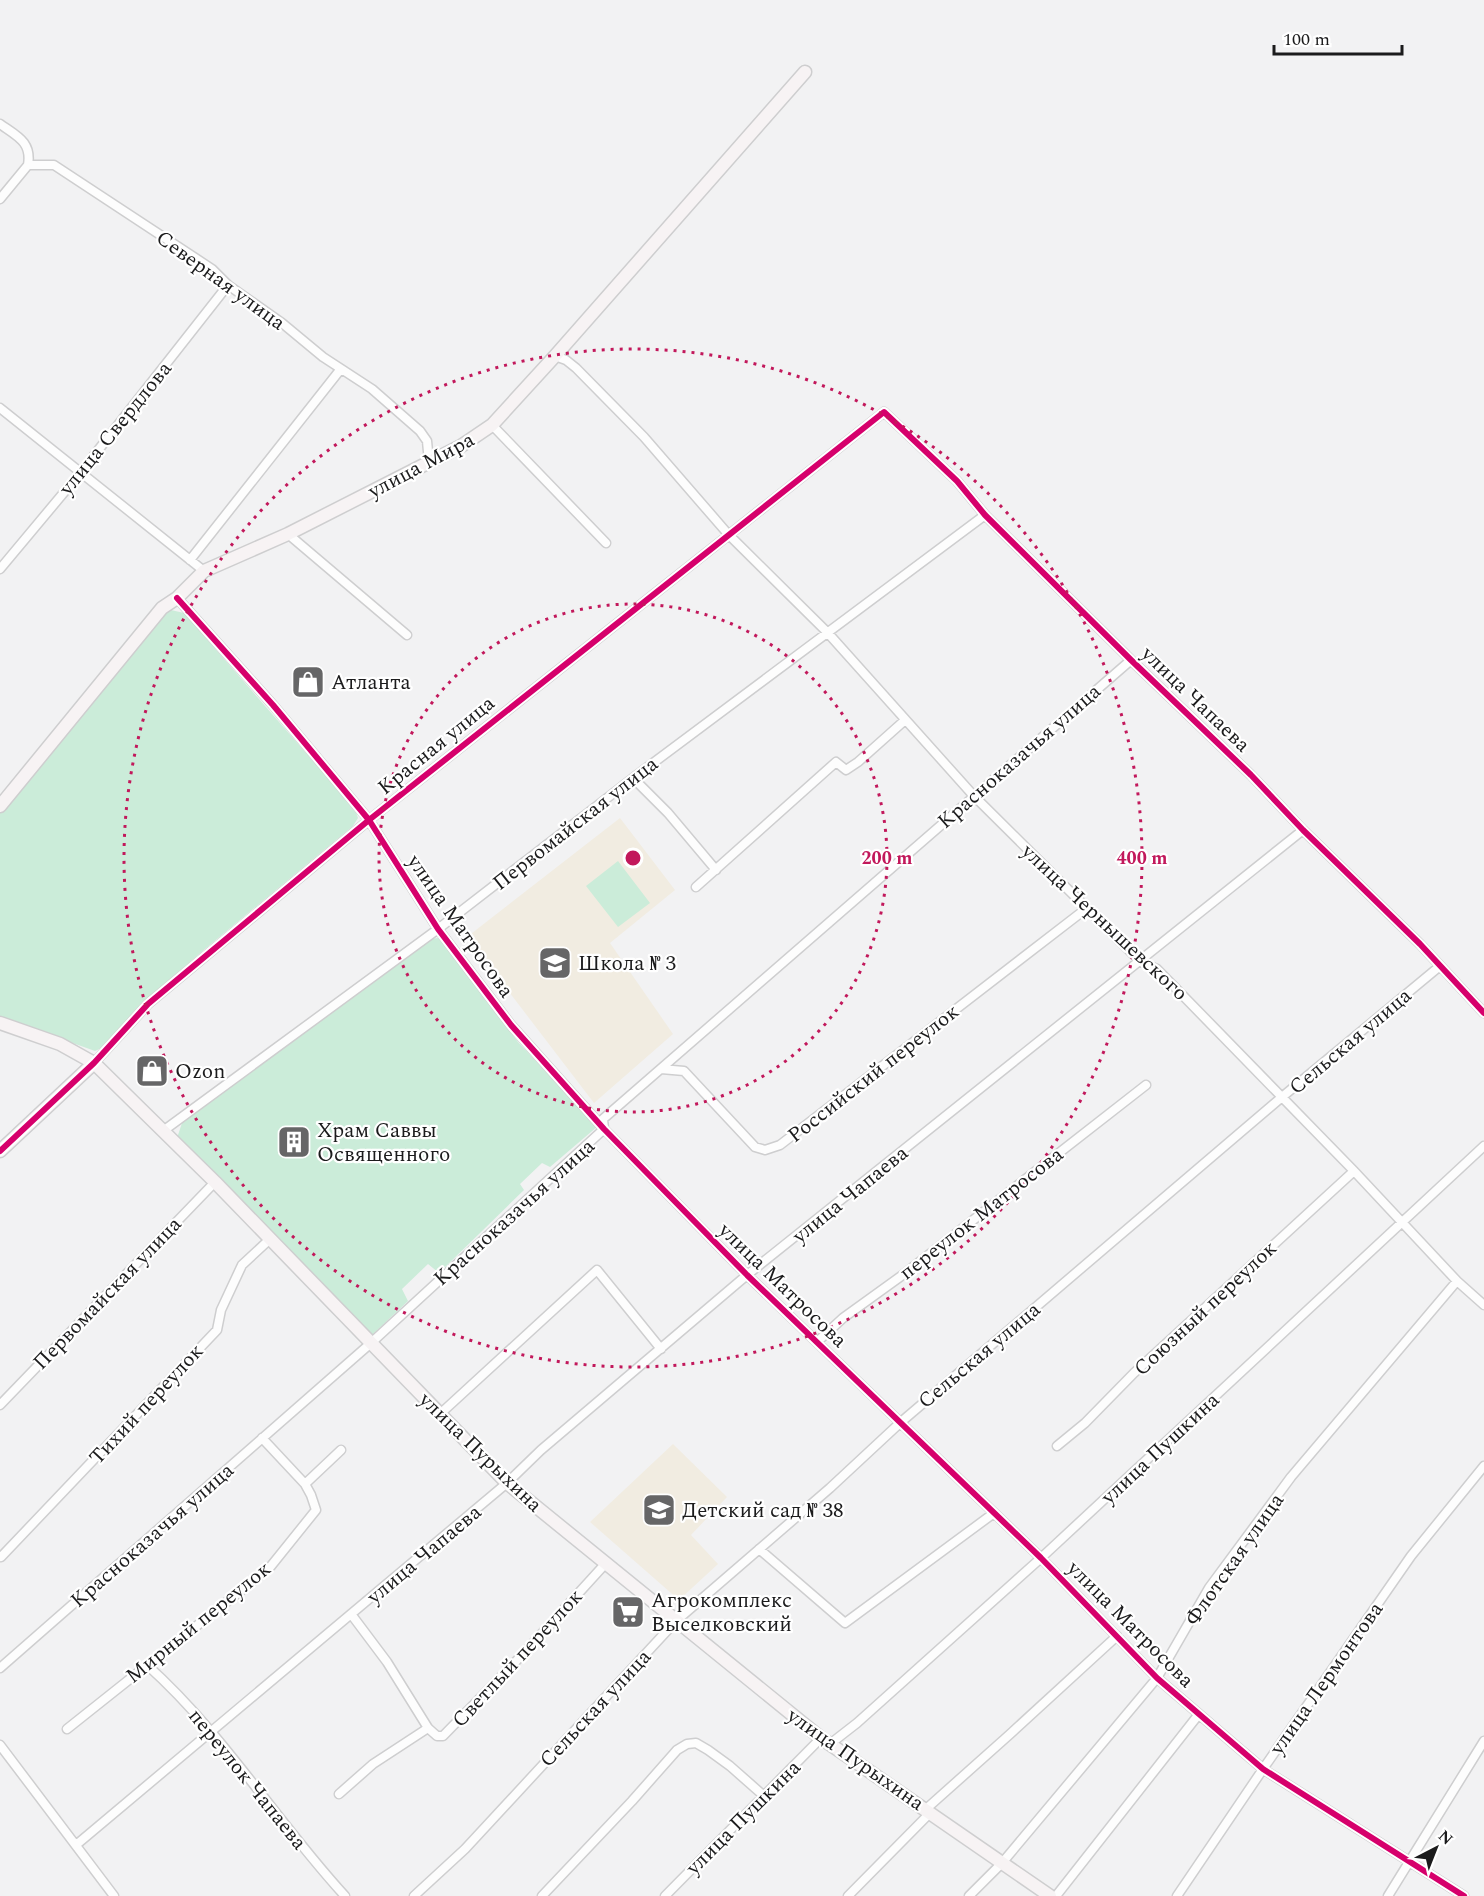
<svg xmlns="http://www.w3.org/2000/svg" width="1484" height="1896" viewBox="0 0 1484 1896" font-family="Spectral,serif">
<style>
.education{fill:#f1ece1}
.green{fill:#cbecd9}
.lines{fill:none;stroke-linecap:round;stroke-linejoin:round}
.street-casing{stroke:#cececf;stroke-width:11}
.secondary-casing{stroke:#cececf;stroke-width:15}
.street{stroke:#fdfdfd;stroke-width:8}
.secondary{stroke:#f7f3f4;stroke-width:12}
.cycleway-casing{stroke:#fff;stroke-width:10}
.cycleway{stroke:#d6006c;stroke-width:6}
.ring{fill:none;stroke:#c2185b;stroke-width:3;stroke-dasharray:3 6}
.labels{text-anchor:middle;stroke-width:4.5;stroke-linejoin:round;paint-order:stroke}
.street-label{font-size:21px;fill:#1b1b1c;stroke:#fff}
.poi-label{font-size:21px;fill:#1b1b1c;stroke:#fff;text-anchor:start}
.centre{fill:#c2185b;stroke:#fff;stroke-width:3}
.ring-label{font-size:18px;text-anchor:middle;font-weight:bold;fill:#c2185b;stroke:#fff;stroke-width:4.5;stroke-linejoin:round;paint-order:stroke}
</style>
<rect width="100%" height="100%" fill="#f2f2f3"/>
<path class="education" d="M620 818 675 890 610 943 673 1034 594 1103 467 937Z
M673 1444 727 1497 691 1535 718 1564 679 1600 590 1522Z"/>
<path class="green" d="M171 610 184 613 355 809 358 818 353 826 205 949 145 1001 106 1046 95 1051 0 1017V810L166 611Z
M618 861 650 903 618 927 586 886Z
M438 938 445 944 518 1042 598 1126 550 1167 542 1163 520 1184 524 1190 439 1273 428 1264 402 1289 408 1301 372 1335 177 1138 182 1123 430 939Z"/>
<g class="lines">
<g class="street-casing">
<path id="street" d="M0 124C17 136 32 142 28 165H54L212 269 228 285 282 323 323 357 372 389 420 431 427 441 429 462
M0 199 28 165
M555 356 566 360 576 368 644 437 728 534 827 632 973 795 1141 962 1157 969 1354 1171 1457 1281 1484 1305
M0 408 204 571
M492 425 606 543
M288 534 407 635
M190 560 340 370
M0 569 81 472 228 285
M177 598 273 705 369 820 438 929 511 1025 604 1129 747 1275 1041 1558 1157 1678 1263 1769 1464 1896
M633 778 668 813 716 870
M696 887 836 762 846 770 858 762 904 721
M94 1063 148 1004 369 820 884 412 957 481 985 515 1131 660 1251 775 1303 830 1420 944 1484 1013
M661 1069 684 1071 755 1147 765 1150 780 1145 1087 908
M163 1131 438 929 633 778 985 515
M817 1342 843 1318 904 1274 1146 1085
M0 1405 215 1182
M440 1414 597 1270 661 1349
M262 1438 305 1484
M1057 1446 1085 1423 1134 1373 1354 1171
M759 1549 845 1623 994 1513
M1 1557 217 1330 221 1310 242 1265 270 1239
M351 1614 387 1662 428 1728
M147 1665C223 1733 276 1821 345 1896
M0 1668 371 1343 604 1129 603 1119 1131 660
M67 1729 253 1581 271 1566 316 1510 311 1495 305 1484 341 1450
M830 1744 857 1723 1041 1558 1484 1146
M0 1745 114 1896
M339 1794 373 1764 428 1728 437 1736H443L524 1653 606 1563
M926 1809 1009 1735 1117 1636
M76 1845 507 1483 541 1450 747 1275 1303 830
M414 1896 465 1849 676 1621 830 1488 901 1422 1282 1097 1440 966
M542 1896 632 1801 677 1750 687 1744 696 1743 708 1750 730 1766 764 1796
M665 1896 821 1738
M848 1896 931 1812
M969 1896 1002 1863 1157 1678 1209 1588 1291 1477 1457 1281
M1056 1896 1199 1714
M1177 1896 1263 1769 1411 1556 1484 1466
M1388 1896 1484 1741"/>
</g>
<g class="secondary-casing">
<path id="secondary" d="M0 806 162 608 177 598 204 571 288 534 461 446 492 425 555 356 805 72
M0 1023 60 1044 94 1063 215 1182 507 1483 821 1738 1050 1896
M0 1151 94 1063"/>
</g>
<use href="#street" class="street"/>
<use href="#secondary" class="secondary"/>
<g class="cycleway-casing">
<path id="cycleway" d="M177 598 273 705 369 820 438 929 511 1025 604 1129 747 1275 1041 1558 1157 1678 1263 1769 1464 1896
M0 1151 94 1063 148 1004 369 820 884 412 957 481 985 515 1131 660 1251 775 1303 830 1420 944 1484 1013"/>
</g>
<use href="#cycleway" class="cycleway"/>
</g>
<g class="ring">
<circle cx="633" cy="858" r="254"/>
<circle cx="633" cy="858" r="509"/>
</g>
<defs>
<g id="shop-square" transform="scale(1.725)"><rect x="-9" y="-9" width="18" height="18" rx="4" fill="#666667" stroke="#fff"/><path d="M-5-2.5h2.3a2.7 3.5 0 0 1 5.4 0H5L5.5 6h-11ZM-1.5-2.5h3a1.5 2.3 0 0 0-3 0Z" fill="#fff"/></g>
<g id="school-square" transform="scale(1.725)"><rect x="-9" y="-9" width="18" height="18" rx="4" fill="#666667" stroke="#fff"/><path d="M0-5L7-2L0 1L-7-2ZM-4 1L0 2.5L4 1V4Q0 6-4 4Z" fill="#fff"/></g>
<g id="building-square" transform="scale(1.725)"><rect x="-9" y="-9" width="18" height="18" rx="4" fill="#666667" stroke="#fff"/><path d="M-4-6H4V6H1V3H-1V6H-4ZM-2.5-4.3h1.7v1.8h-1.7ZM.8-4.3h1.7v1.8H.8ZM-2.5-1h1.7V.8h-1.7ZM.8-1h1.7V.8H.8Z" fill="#fff"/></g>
<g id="supermarket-square" transform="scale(1.725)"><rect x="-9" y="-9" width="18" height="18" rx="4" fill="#666667" stroke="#fff"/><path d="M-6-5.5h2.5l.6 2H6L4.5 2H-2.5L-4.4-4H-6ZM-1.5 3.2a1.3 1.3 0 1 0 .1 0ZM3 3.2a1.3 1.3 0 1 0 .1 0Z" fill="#fff"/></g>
</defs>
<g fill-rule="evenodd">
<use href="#shop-square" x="308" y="682"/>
<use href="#school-square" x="555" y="963"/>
<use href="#shop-square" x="152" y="1071"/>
<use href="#building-square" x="294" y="1142"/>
<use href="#school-square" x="659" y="1510"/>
<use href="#supermarket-square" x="628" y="1612"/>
</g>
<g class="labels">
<g class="street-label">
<text transform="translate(221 280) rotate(36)" y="7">Северная улица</text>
<text transform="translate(115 428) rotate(-51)" y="7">улица Свердлова</text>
<text transform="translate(421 465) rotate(-28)" y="7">улица Мира</text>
<text transform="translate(1196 699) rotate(44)" y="7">улица Чапаева</text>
<text transform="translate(436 745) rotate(-39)" y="7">Красная улица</text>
<text transform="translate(1019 756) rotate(-41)" y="7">Красноказачья улица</text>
<text transform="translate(575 823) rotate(-38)" y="7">Первомайская улица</text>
<text transform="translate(1105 922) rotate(43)" y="7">улица Чернышевского</text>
<text transform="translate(461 926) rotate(55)" y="7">улица Матросова</text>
<text transform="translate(1350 1041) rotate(-40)" y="7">Сельская улица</text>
<text transform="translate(873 1073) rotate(-38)" y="7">Российский переулок</text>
<text transform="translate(850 1194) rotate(-39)" y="7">улица Чапаева</text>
<text transform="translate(514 1212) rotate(-42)" y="7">Красноказачья улица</text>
<text transform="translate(981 1213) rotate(-38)" y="7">переулок Матросова</text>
<text transform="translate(783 1285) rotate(44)" y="7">улица Матросова</text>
<text transform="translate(107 1293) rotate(-46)" y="7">Первомайская улица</text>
<text transform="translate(1205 1308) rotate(-43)" y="7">Союзный переулок</text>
<text transform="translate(979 1355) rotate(-40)" y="7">Сельская улица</text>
<text transform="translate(146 1404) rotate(-47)" y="7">Тихий переулок</text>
<text transform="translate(1160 1448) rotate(-43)" y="7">улица Пушкина</text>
<text transform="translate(481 1452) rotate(44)" y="7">улица Пурыхина</text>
<text transform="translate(152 1535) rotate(-41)" y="7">Красноказачья улица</text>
<text transform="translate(424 1554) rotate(-40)" y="7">улица Чапаева</text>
<text transform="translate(1234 1559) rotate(-55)" y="7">Флотская улица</text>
<text transform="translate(198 1622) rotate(-39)" y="7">Мирный переулок</text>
<text transform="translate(1131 1624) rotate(45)" y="7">улица Матросова</text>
<text transform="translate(517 1658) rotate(-47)" y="7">Светлый переулок</text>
<text transform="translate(1326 1678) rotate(-55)" y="7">улица Лермонтова</text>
<text transform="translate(595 1708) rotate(-47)" y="7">Сельская улица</text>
<text transform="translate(856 1759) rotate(35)" y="7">улица Пурыхина</text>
<text transform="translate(248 1779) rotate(51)" y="7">переулок Чапаева</text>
<text transform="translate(743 1817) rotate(-45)" y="7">улица Пушкина</text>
</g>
<g class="poi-label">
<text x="331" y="689">Атланта</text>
<text x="578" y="970">Школа № 3</text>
<text x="175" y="1078">Ozon</text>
<text x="317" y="1137">Храм Саввы<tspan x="317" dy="24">Освященного</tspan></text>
<text x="682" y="1517">Детский сад № 38</text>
<text x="651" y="1607">Агрокомплекс<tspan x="651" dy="24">Выселковский</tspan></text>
</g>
</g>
<circle cx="633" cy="858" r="9" class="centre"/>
<g class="ring-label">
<text x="887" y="864">200 m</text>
<text x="1142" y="864">400 m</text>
</g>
<g transform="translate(1436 1848) rotate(42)" stroke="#ffffff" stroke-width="4.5" paint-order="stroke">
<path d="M0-4.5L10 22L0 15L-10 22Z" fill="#1b1b1c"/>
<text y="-9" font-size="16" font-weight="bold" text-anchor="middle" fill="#1b1b1c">N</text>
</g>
<path d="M1274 45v9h128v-9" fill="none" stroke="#1b1b1c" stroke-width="3"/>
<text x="1283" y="45" font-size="18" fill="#1b1b1c" stroke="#ffffff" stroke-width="4.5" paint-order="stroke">100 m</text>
</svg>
